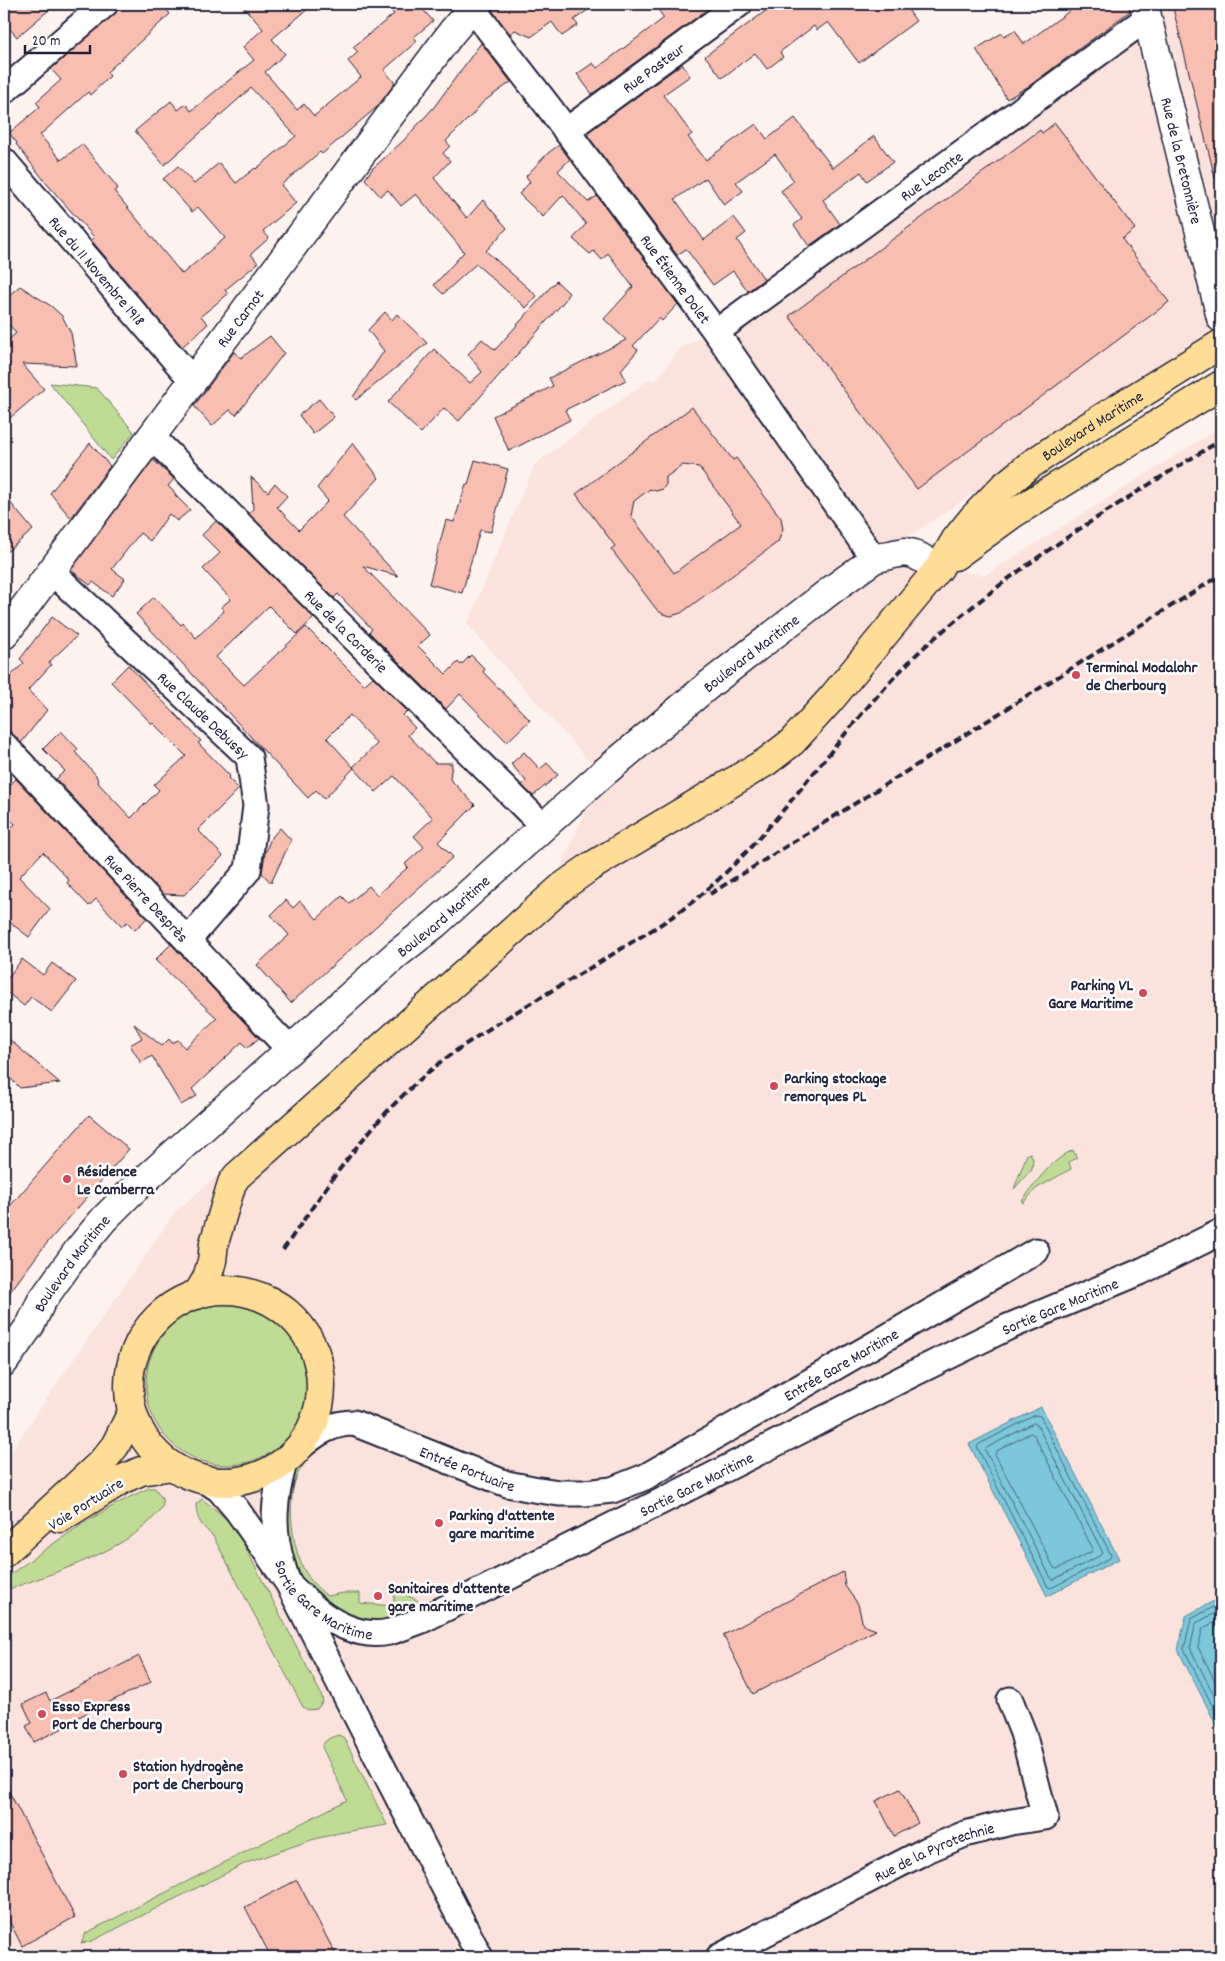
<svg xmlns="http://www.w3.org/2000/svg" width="1225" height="1961" viewBox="0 0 1225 1961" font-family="Dekko,sans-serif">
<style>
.built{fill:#fce2dc}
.green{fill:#bfdc94;stroke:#707f68}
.water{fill:#7bc7da;stroke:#57859a}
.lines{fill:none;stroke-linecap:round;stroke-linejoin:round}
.shore{stroke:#46647b;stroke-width:1}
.building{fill:#f8beb0;stroke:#22223b;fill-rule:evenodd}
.street-casing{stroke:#22223b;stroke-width:29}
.secondary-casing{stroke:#22223b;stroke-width:31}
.primary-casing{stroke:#22223b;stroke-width:31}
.street{stroke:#fff;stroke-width:25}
.secondary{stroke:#fff;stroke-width:28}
.primary{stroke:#ffdd96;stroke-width:28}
.rail{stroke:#22223b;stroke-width:4;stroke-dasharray:8 4;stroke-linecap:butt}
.poi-dot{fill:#d1495b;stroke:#fff;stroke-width:2}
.labels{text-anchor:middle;stroke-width:5;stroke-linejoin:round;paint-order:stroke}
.street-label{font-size:16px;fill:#22223b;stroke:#fff}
.poi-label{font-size:16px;font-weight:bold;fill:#22223b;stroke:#fff;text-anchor:start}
</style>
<rect width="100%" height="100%" fill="#fef2ef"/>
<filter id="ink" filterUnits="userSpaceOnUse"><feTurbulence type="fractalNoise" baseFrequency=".02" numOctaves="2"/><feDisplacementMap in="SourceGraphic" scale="10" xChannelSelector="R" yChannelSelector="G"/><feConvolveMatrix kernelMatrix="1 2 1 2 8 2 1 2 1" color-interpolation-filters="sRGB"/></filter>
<g filter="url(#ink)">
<path class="built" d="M1144 4H1221V329L875 559 985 575 1221 427V1597L1186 1616 1178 1650 1221 1734V1957H4V1461L174 1213 555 880 601 775 467 624 535 464 651 378 655 382 680 348 716 331 939 190 1147 19Z"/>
<path class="green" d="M50 383 97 388 134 432 111 460Z
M1073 1150 1077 1158 1069 1162 1071 1169 1037 1188 1023 1203 1022 1201C1037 1181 1050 1161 1073 1150Z
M1030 1153 1033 1159 1032 1169 1014 1189 1027 1154Z
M146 1384a81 81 0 1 1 162 0a81 81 0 1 1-162 0Z
M312 1454C307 1461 300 1468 297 1476 286 1501 292 1551 306 1573 312 1583 319 1589 327 1596L343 1593H360V1603L393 1606 395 1590 417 1600 429 1610 401 1620 379 1621 357 1619 333 1609 304 1583 292 1553 286 1513 291 1479 299 1466Z
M149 1488H155L162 1498 163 1505C138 1548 50 1574 4 1591V1579C50 1546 96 1511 149 1488Z
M202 1499C217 1511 230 1520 240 1537L321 1694 323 1701 317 1709 308 1710 303 1707 213 1536C202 1526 196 1520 196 1504Z
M339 1735 344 1738 387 1825 339 1833 311 1840 244 1864 90 1942 81 1943 86 1933 347 1800 322 1747C325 1739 331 1737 339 1735Z"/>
<path class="water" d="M1041 1407 1119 1559 1047 1596 969 1444Z
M1221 1597V1734L1178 1650 1186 1616Z"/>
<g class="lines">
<path class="shore" d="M1036 1415 1040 1416 1111 1555 1110 1558 1051 1588 1048 1587 977 1447 978 1445Z
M1034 1423 1037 1425 1103 1553 1101 1555 1053 1580 1051 1578 985 1450 987 1448Z
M1031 1433 1034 1435 1093 1549 1091 1552 1057 1569 1054 1568 995 1454 997 1451Z
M1221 1603 1191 1619 1184 1649 1221 1723
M1221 1610 1196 1623 1190 1648 1221 1709
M1221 1619 1203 1628 1198 1647 1221 1693"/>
</g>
<path class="building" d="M11 4H56L17 37 4 22V10Z
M125 4H162L170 14 107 72 110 76 90 95 88 92 40 135 61 160 82 144 118 188 114 191 182 274 225 238 198 207 192 212 163 179 178 166 194 184 219 163 236 183 255 168 256 169 296 136 251 88 164 165 135 131 171 101 178 110 186 104 191 111 254 60 243 47 263 29 241 4H314L272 39 285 54 265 72 297 110 304 104 314 116 361 77 348 61 358 52 353 47 394 14 392 12 402 4H418L433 21 414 37 417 41 384 70 395 83 377 107 322 154 320 152 281 185 296 203 263 231 269 238 251 254 258 263 225 290 228 294 201 316 208 324 182 347 91 240 94 237 47 184 16 144 17 143 9 133 40 107 36 102 61 80 51 69Z
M501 4H596L574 20 578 25 562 36 552 22 531 37 515 30 510 34 492 10Z
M654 4H715L592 94 577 74 593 63 597 68 664 18Z
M775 4H904L916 21 859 63 828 22 817 30 814 26 780 52 783 57 767 69 755 53 722 78 705 56Z
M1079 4H1129L1130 11 1029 86 1007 99 976 49 1002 33 1004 36 1015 30 1024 44Z
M1172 4H1221V177L1215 178Z
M481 43 511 82 483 102 473 114 446 141 450 146 443 153 450 161 434 178 467 218 483 200 507 228 486 251 537 296 526 308 476 264 443 294 434 285 464 252 416 194 401 206 388 190 380 196 365 179 372 169 403 141 434 107Z
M682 64 690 76 663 95 692 134 688 137 706 160 756 124 767 139 795 118 833 168 874 136 893 162 867 181 861 172 823 200 840 224 809 246 794 225 802 219 781 191 794 181 775 154 736 182 743 191 724 205 706 178 675 199 704 240 734 217 746 233 737 240 764 279 748 291 733 271 713 285 686 249 677 255 588 136V132Z
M1055 123 1135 229 1122 239 1169 302 917 489 789 316 1040 130 1042 133Z
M559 145 570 159 558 171 588 202 597 196 678 304 662 321 659 318 633 346 638 350 621 370 626 380 565 410 570 420 509 451 493 416 553 386 549 378 626 340 604 319 633 287 608 253 602 260 594 251 590 254 573 239 586 224 563 195 543 217 519 194 530 182 526 176 548 153Z
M556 281 569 293 566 297 567 298 459 421 444 408 421 433 388 402 434 349 470 383 482 372 468 354 482 339 495 350Z
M20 286 51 306 62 316 71 333 77 366 22 364 44 389 4 423V342L5 343 16 333 4 318V299Z
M385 312 392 320 397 314 427 343 356 400 353 397 384 351 368 330Z
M270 336 284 353 236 415 230 410 212 426 194 406 234 352 241 358Z
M319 399 334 417 313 434 299 415Z
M692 407 733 460 736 458 781 518 783 529 778 542 681 613 671 616 663 614 657 610 611 549 615 546 576 494ZM683 465 699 467 741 524 674 573 631 516 634 501 650 489 656 491 663 489 666 484V477Z
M90 443 110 466 71 518 50 493Z
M353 443 379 478 343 517 398 576 363 566 430 635 418 646 446 674 458 662 461 665 471 655 485 669 483 672 530 720 507 742 460 694 446 709 369 632 372 629 338 594 334 598 249 514 253 509 251 477 268 492 275 483 287 496 277 507 299 530 328 501 317 488Z
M153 460 174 479 168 486 176 494 175 495 190 510 177 521 169 514 150 541 140 533 112 569 125 579 112 596 93 582 90 585 71 570Z
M475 460 508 469 491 532 480 530 462 593 429 584 446 520 454 522 466 484 468 485Z
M4 495 33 530 4 554Z
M216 521 314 618 297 634 269 606 216 657 244 685 306 627 364 685 373 677 407 711 403 715 415 728 408 735 435 763H452L450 779 475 805 438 842 453 857 291 1003 257 965 289 935 271 915 286 900 293 908 300 901 317 919 342 896 349 903 369 886 377 895 408 867 405 864 424 847 414 836 433 818 394 776 376 792 353 767 377 744 350 715 327 738 354 768 324 799 316 790 308 798 136 614 154 597 181 625 183 623 196 638 224 611 221 607 231 599 203 569 220 553 202 535Z
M52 617 77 636 49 662 51 665 28 690 47 710 21 743 4 725V682L24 663 20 659Z
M128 665 201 741 198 743 230 776 228 778 239 789 198 830 223 856 184 895 163 894 56 779 65 771 43 749 61 731 78 749 75 752 96 775 99 784 131 818 159 790 154 785 186 756 153 723 152 724 111 682Z
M524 752 540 769 547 763 558 775 533 796 522 785 526 781 511 764Z
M16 779 147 918 135 930 127 922 122 926 96 899 89 906 67 883 69 880 43 852 19 877 50 909 29 937 4 918V834L15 824 4 813V791Z
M280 828 291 840 271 883 262 873 265 853 271 838Z
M171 944 259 1038 247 1048 242 1042 192 1089 197 1096 181 1105 152 1056 141 1063 130 1045 142 1038 134 1024 162 1046 169 1039 172 1043 178 1040 185 1048 217 1018 155 960Z
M22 959 43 975 52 963 76 981 52 1012 31 997 24 1006 4 990V983Z
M4 1035 60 1083 20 1088 4 1072Z
M89 1115 129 1149 42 1249 4 1300V1213Z
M843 1572 845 1586 858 1604 863 1625 876 1630 753 1694 723 1635Z
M139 1656 151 1682 62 1725 63 1728 34 1742 26 1726 32 1723 23 1704 46 1693 50 1701Z
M4 1782 75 1917 22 1946 4 1911Z
M900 1789 918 1823 894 1836 876 1801Z
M297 1880 337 1957H271L245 1907Z"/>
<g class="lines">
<g class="street-casing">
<g id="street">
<path id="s1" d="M469 4 548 106 716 332 874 559"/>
<path d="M4 91 105 4"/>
<path id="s2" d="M566 131 739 4"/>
<path id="s3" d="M4 161 192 380"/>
<path id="s4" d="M716 332 1147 18"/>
<path id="s5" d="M151 436 543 826"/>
<path id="s6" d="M51 571 249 757 256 806 248 870 188 940"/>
<path id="s7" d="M4 745 290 1050"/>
<path id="s8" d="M299 1448C316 1433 332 1423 354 1423L507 1484 533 1489 559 1493H584L612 1490 645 1477 1036 1251"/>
<path id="s9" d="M284 1463C274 1498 271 1528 282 1564 284 1570 285 1577 288 1582 292 1589 301 1595 307 1601 327 1621 360 1639 389 1632 400 1629 411 1624 422 1620L684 1490 906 1377 1008 1327 1140 1272 1221 1232"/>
<path d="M205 1480 219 1489 237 1510 288 1583 480 1957"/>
<path id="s10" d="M719 1957 927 1850 965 1834 1011 1822 1045 1817 1023 1733 1010 1700"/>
</g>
</g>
<g class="secondary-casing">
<g id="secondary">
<path id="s11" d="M1144 4 1221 318"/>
<path id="s12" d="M4 635 452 32 472 8 478 4"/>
<path id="s13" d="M4 1362 31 1324 41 1302 79 1249 104 1219 129 1194 397 954 435 924 601 775 711 683 834 588 874 559 894 554 905 552 914 554 939 568"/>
</g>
</g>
<g class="primary-casing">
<g id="primary">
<path d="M955 556 1014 513 1221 385"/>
<circle cx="225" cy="1386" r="96"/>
<path id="s14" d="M197 1295 207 1278 212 1261 214 1243 232 1183 237 1176 562 887 590 867 766 762 792 742 831 699 939 568 956 539 973 518 1003 487 1030 465 1070 438 1221 344"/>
<path d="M60 1518 123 1479 141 1471 172 1466"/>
<path d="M4 1553 101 1463 115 1446 132 1412"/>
</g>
</g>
<use href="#street" class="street"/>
<use href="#secondary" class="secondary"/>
<use href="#primary" class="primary"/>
<path class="rail" d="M710 894 1221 575
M283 1250C336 1173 381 1103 460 1048 517 1009 579 976 637 939 662 924 687 908 709 888 783 823 839 732 909 662 925 645 943 631 961 616 1042 549 1132 495 1221 440"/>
</g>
</g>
<g class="poi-dot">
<circle cx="1076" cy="675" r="5"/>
<circle cx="1143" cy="993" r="5"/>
<circle cx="774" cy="1086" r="5"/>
<circle cx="67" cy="1179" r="5"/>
<circle cx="439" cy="1523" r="5"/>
<circle cx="378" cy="1596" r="5"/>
<circle cx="42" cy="1714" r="5"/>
<circle cx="123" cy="1774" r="5"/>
</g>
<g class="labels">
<g class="street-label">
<text dy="6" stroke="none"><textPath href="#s2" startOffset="108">Rue Pasteur</textPath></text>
<text dy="6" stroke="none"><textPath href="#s11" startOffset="161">Rue de la Bretonnière</textPath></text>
<text dy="6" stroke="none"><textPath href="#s4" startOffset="266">Rue Leconte</textPath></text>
<text dy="6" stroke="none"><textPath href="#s3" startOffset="144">Rue du 11 Novembre 1918</textPath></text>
<text dy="6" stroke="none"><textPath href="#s1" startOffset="344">Rue Étienne Dolet</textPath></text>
<text dy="6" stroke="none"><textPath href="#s12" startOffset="395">Rue Carnot</textPath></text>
<text dy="6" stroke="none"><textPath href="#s14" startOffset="1274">Boulevard Maritime</textPath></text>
<text dy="6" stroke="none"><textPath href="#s5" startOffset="276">Rue de la Corderie</textPath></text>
<text dy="6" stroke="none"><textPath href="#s13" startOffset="1035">Boulevard Maritime</textPath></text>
<text dy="6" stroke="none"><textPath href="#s6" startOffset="210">Rue Claude Debussy</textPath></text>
<text dy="6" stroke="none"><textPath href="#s7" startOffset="209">Rue Pierre Desprès</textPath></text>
<text dy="6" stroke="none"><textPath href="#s13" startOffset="630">Boulevard Maritime</textPath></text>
<text dy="6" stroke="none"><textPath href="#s13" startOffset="120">Boulevard Maritime</textPath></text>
<text dy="6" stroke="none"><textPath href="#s9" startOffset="986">Sortie Gare Maritime</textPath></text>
<text dy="6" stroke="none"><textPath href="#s8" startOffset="594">Entrée Gare Maritime</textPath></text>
<text dy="6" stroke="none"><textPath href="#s8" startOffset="184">Entrée Portuaire</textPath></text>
<text dy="6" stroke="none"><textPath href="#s9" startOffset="581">Sortie Gare Maritime</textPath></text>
<text transform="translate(85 1503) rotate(-32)" y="6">Voie Portuaire</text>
<text dy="6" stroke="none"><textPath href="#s9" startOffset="161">Sortie Gare Maritime</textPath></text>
<text dy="6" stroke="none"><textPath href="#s10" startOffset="240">Rue de la Pyrotechnie</textPath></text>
</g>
<g class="poi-label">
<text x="1086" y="672">Terminal Modalohr<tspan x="1086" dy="18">de Cherbourg</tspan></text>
<text x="1133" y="990" text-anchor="end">Parking VL<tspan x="1133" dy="18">Gare Maritime</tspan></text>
<text x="784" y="1083">Parking stockage<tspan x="784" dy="18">remorques PL</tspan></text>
<text x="77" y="1176">Résidence<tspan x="77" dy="18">Le Camberra</tspan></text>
<text x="449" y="1520">Parking d'attente<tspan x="449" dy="18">gare maritime</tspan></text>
<text x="388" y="1593">Sanitaires d'attente<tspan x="388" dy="18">gare maritime</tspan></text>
<text x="52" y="1711">Esso Express<tspan x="52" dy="18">Port de Cherbourg</tspan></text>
<text x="133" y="1771">Station hydrogène<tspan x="133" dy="18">port de Cherbourg</tspan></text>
</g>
</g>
<rect width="1225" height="1961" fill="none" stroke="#fff" stroke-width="20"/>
<rect x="10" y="10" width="1205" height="1941" fill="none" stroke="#22223b" stroke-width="2" filter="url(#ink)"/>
<path d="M25 45v8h65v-8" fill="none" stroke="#22223b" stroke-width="2.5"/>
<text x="32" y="45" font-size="15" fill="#22223b" stroke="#ffffff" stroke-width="4" paint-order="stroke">20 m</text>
</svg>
